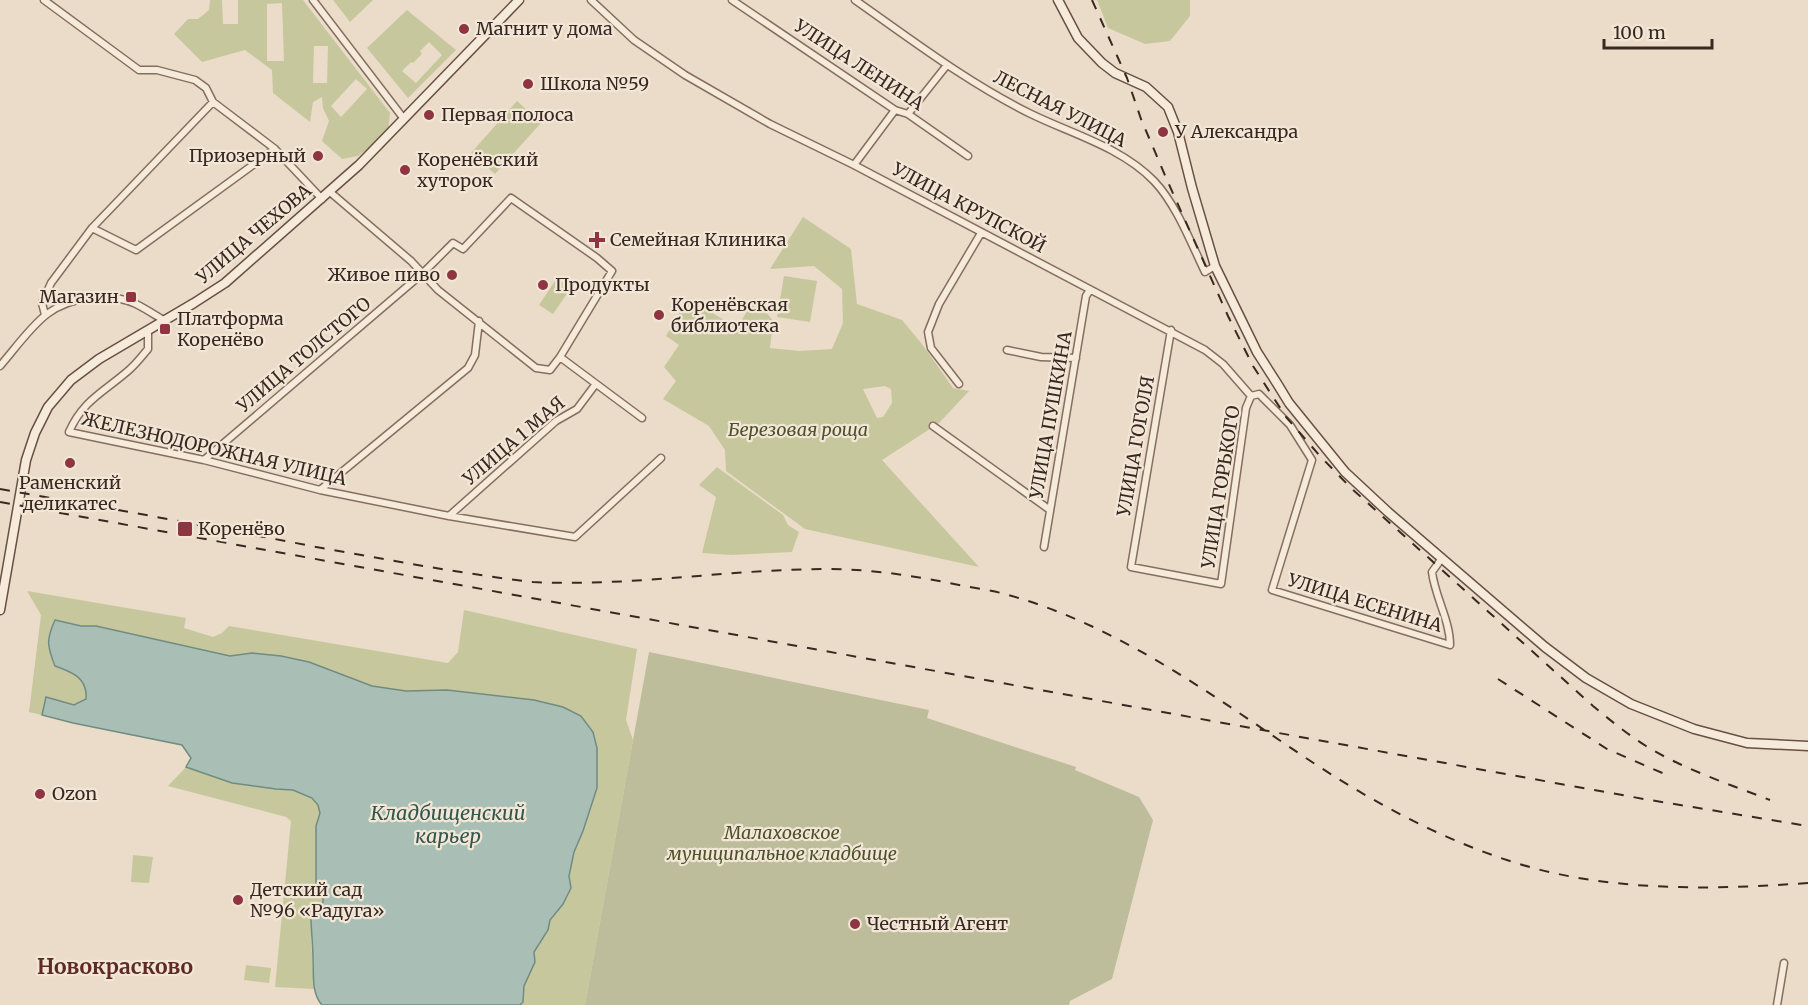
<svg xmlns="http://www.w3.org/2000/svg" width="1808" height="1005" viewBox="0 0 1808 1005" font-family="Merriweather,serif">
<style>
.green{fill:#c7c79d;fill-rule:evenodd}
.cemetery{fill:#bdbd9b}
.water{fill:#a9bfb6;stroke:#708c82;stroke-width:1.5}
.lines{fill:none;stroke-linecap:round;stroke-linejoin:round}
.street-casing{stroke:#856e5f;stroke-width:9}
.secondary-casing{stroke:#675042;stroke-width:11}
.street{stroke:#f6eadb;stroke-width:6}
.secondary{stroke:#f6eadb;stroke-width:8}
.rail{stroke:#372921;stroke-width:2;stroke-dasharray:10 10;stroke-linecap:butt}
.poi-dot{fill:#8e3541;stroke:#f2e7d7;stroke-width:2}
.labels{text-anchor:middle;stroke-width:4.5;stroke-linejoin:round;paint-order:stroke}
.poi-label{font-size:18px;fill:#372921;stroke:#f2e7d7;text-anchor:start}
.street-label{font-size:18px;fill:#372921;stroke:#f2e7d7}
.park-label{font-size:18px;font-style:italic;fill:#4c512a;stroke:#f2e7d7}
.water-label{font-size:20px;font-style:italic;fill:#32554e;stroke:#f2e7d7}
.quarter-label{font-size:21px;font-weight:bold;fill:#5f2a25;stroke:#f2e7d7}
</style>
<rect width="100%" height="100%" fill="#eadcc8"/>
<path class="green" d="M210 0H222L223 24H238V0H303L390 113 388 133 358 156 342 159 322 141 329 121 323 108 322 97 313 102 310 122 273 93 272 70 245 50 202 62 174 34 188 19H198L209 10ZM282 3 284 61H267V4ZM314 46H328L327 83H313ZM356 79 367 89 341 117 331 106Z
M333 0H373L350 22Z
M1097 0H1190V16L1170 41 1145 44 1108 28Z
M407 10 456 50 408 98 367 48ZM429 42 442 55 416 83 402 71 411 62 413 63 422 54 420 51Z
M517 101 541 123 495 174 471 153Z
M803 217 851 249 857 304 902 320 922 344 953 388 969 391 939 423 882 460 979 567 805 529 726 471 725 450 709 426 663 399 676 381 664 367 679 345 666 336 688 298 737 328 755 298 773 321 770 348 799 351 832 349 843 323 842 289 814 266 770 269ZM885 386 891 389 892 403 883 417 877 418 863 389Z
M784 276 817 281 810 322 777 317Z
M557 278 571 288 553 314 539 305Z
M717 467 783 515 788 525 799 532 792 552 731 555 702 553 716 497 699 485Z
M27 591 186 618 184 628 213 637 222 633 229 626 448 663 458 652 464 610 637 649 626 720 633 740 585 1005H520L523 1002 524 986 535 962 534 952 548 931 550 920 563 904 571 888 569 876 574 852 583 831 597 788V748L593 732 534 700 447 690 406 691 372 686 309 662 281 656 252 653 230 656 96 626H81L55 620C46 639 47 647 55 666 73 673 88 677 86 699L74 705 46 697 42 715 29 712 41 615Z
M186 767 232 783 276 789 293 790 312 798 318 805 320 813 316 826V885L322 892 324 901 311 938 314 989 275 987 291 821 286 817 168 786Z
M133 855 153 857 149 883 131 882Z
M246 965 271 968 269 983 244 980Z"/>
<path class="cemetery" d="M649 652 929 710 927 718 1076 767 1075 770 1139 797 1153 820 1112 979 1070 1001 1069 1005H585Z"/>
<path class="water" d="M55 620 81 626H96L230 656 252 653 281 656 309 662 372 686 406 691 447 690 534 700 563 707 581 716 593 732 597 748V788L583 831 574 852 569 876 571 888 563 904 550 920 548 930 534 952 535 962 524 986 523 1002 520 1005H322C311 993 314 974 313 959 313 945 311 930 311 916 324 907 328 898 316 886V826L320 813 318 805 312 798 293 790 276 789 232 783 186 767 191 758 182 745 73 723 42 715 46 697 74 705 86 699C88 678 72 672 55 666 47 646 46 640 55 620Z"/>
<g class="lines">
<g class="street-casing">
<path id="street" d="M44 0 139 70H157L195 80 206 88 213 102 275 149 322 199
M313 0 404 119
M591 0 634 40 685 75 770 124 854 165 1205 350 1223 364 1251 396 1259 394 1290 425 1312 460 1272 590 1450 645C1450 620 1435 597 1432 572L1442 558
M732 0 895 110 908 114 968 156
M855 0C912 40 968 83 1031 114 1072 134 1121 147 1154 181 1176 204 1191 243 1205 272L1215 266
M908 114 947 65
M854 165 895 110
M92 228 136 250 275 149
M45 315 42 303 51 283 92 228 213 102
M148 330V349C142 356 136 364 129 370 104 392 83 400 69 432L204 460 320 490 449 516 575 537 661 458
M1171 330 1131 567 1221 584 1246 408 1251 396
M1007 350 1041 357 1076 358
M560 357 642 418
M0 366C14 350 30 327 47 314 71 296 109 292 136 304 146 309 155 315 165 321
M959 384 931 348 928 332 939 304 981 233
M933 426 1050 510
M204 460 423 273 453 243 463 249 511 198 597 258 612 271 560 357 550 370 536 368 438 290 411 261 330 192
M320 490 468 368 475 355 479 321
M449 516 556 421 577 409 595 385
M1044 547 1086 296 1090 290
M1777 1005 1784 963"/>
</g>
<g class="secondary-casing">
<path id="secondary" d="M1058 0 1078 38 1102 63 1115 73 1146 87 1168 107 1178 132 1192 188 1215 266 1257 352 1278 385 1289 403 1345 472 1388 512 1545 647 1586 678 1631 704 1694 729 1747 743 1808 746
M0 610 26 460 35 433 48 407 71 380 99 359 194 303 225 283 359 165 519 0"/>
</g>
<use href="#street" class="street"/>
<use href="#secondary" class="secondary"/>
<path class="rail" d="M1092 0 1127 78 1141 119 1167 180 1228 316 1253 366 1286 417 1320 456 1351 488 1593 706C1610 720 1627 734 1646 746 1681 768 1731 785 1770 800
M0 489C109 508 218 528 327 549 374 557 420 566 467 573 489 576 511 580 533 582 632 587 729 569 827 569 872 569 915 576 959 585 974 588 990 590 1005 594 1121 626 1214 697 1312 762 1376 804 1443 840 1516 863 1609 892 1712 890 1808 883
M0 502 1644 799 1808 826
M1498 679 1607 749 1667 775"/>
</g>
<g class="poi-dot">
<circle cx="464" cy="29" r="6"/>
<circle cx="528" cy="84" r="6"/>
<circle cx="429" cy="115" r="6"/>
<circle cx="1163" cy="132" r="6"/>
<circle cx="318" cy="156" r="6"/>
<circle cx="405" cy="170" r="6"/>
<path d="M594 231h6v6h6v6h-6v6h-6v-6h-6v-6h6z"/>
<circle cx="452" cy="275" r="6"/>
<circle cx="543" cy="285" r="6"/>
<rect x="125" y="291" width="12" height="12" rx="3"/>
<circle cx="659" cy="315" r="6"/>
<rect x="159" y="323" width="12" height="12" rx="3"/>
<circle cx="70" cy="463" r="6"/>
<rect x="177" y="521" width="16" height="16" rx="3"/>
<circle cx="40" cy="794" r="6"/>
<circle cx="238" cy="900" r="6"/>
<circle cx="855" cy="924" r="6"/>
</g>
<g class="labels">
<g class="poi-label">
<text x="476" y="35">Магнит у дома</text>
<text x="540" y="90">Школа №59</text>
<text x="441" y="121">Первая полоса</text>
<text x="1175" y="138">У Александра</text>
<text x="306" y="162" text-anchor="end">Приозерный</text>
<text x="417" y="166">Коренёвский<tspan x="417" dy="21">хуторок</tspan></text>
<text x="610" y="246">Семейная Клиника</text>
<text x="440" y="281" text-anchor="end">Живое пиво</text>
<text x="555" y="291">Продукты</text>
<text x="119" y="303" text-anchor="end">Магазин</text>
<text x="671" y="311">Коренёвская<tspan x="671" dy="21">библиотека</tspan></text>
<text x="177" y="325">Платформа<tspan x="177" dy="21">Коренёво</tspan></text>
<text x="70" y="489" text-anchor="middle">Раменский<tspan x="70" dy="21">деликатес</tspan></text>
<text x="198" y="535">Коренёво</text>
<text x="52" y="800">Ozon</text>
<text x="250" y="896">Детский сад<tspan x="250" dy="21">№96 «Радуга»</tspan></text>
<text x="867" y="930">Честный Агент</text>
</g>
<g class="street-label">
<text transform="translate(859 65) rotate(33)" y="6">УЛИЦА ЛЕНИНА</text>
<text transform="translate(1060 109) rotate(27)" y="6">ЛЕСНАЯ УЛИЦА</text>
<text transform="translate(969 208) rotate(28)" y="6">УЛИЦА КРУПСКОЙ</text>
<text transform="translate(254 234) rotate(-40)" y="6">УЛИЦА ЧЕХОВА</text>
<text transform="translate(304 355) rotate(-40)" y="6">УЛИЦА ТОЛСТОГО</text>
<text transform="translate(1051 415) rotate(-80)" y="6">УЛИЦА ПУШКИНА</text>
<text transform="translate(514 441) rotate(-40)" y="6">УЛИЦА 1 МАЯ</text>
<text transform="translate(1136 446) rotate(-80)" y="6">УЛИЦА ГОГОЛЯ</text>
<text transform="translate(214 449) rotate(13)" y="6">ЖЕЛЕЗНОДОРОЖНАЯ УЛИЦА</text>
<text transform="translate(1221 487) rotate(-81)" y="6">УЛИЦА ГОРЬКОГО</text>
<text transform="translate(1365 603) rotate(17)" y="6">УЛИЦА ЕСЕНИНА</text>
</g>
<g class="park-label">
<text x="798" y="436">Березовая роща</text>
<text x="782" y="839">Малаховское<tspan x="782" dy="21">муниципальное кладбище</tspan></text>
</g>
<g class="water-label">
<text x="448" y="820">Кладбищенский<tspan x="448" dy="23">карьер</tspan></text>
</g>
<g class="quarter-label">
<text x="115" y="974">Новокрасково</text>
</g>
</g>
<path d="M1604 39v9h108v-9" fill="none" stroke="#372921" stroke-width="3"/>
<text x="1613" y="39" font-size="18" fill="#372921" stroke="#f2e7d7" stroke-width="4.5" paint-order="stroke">100 m</text>
</svg>
